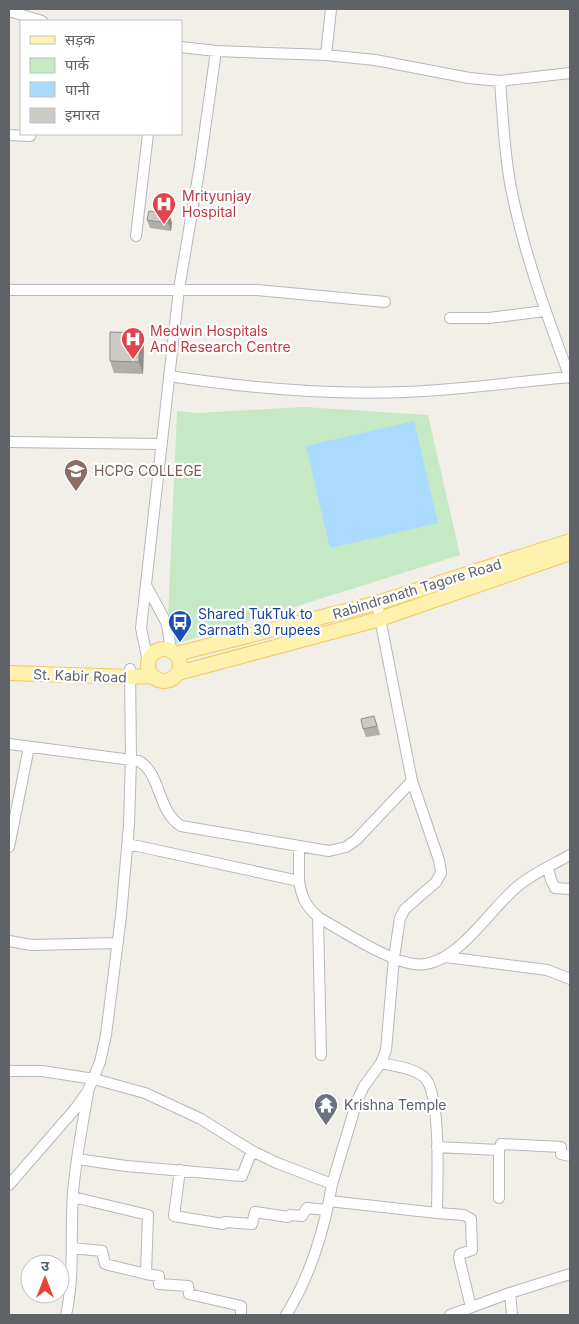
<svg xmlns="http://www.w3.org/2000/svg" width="579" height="1324" viewBox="0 0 579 1324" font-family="Inter,'Noto Sans Devanagari',sans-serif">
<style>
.green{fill:#c5e8c5}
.water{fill:#aadaff}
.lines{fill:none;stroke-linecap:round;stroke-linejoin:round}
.minor-casing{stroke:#b5b8bc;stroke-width:12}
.major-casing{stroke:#f2c960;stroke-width:16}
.minor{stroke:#fff;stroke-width:10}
.major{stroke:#fff2af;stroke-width:14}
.wall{fill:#afaea9}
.shaded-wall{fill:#8f8d8a}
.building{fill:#cccac5;stroke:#8f8d8a}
.labels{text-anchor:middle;stroke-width:4.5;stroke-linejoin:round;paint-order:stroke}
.health-label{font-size:14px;fill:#be3a42;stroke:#fff;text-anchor:start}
.education-label{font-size:14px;fill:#785e54;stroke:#fff;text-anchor:start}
.street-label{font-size:14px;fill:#5f6368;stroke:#fff}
.transit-label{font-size:14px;fill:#164399;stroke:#fff;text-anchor:start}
.worship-label{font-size:14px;fill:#5b616d;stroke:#fff;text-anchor:start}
</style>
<rect width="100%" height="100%" fill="#f1efe8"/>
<path class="green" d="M304 407 428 415 460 555 176 644 168 618 177 411 198 413Z"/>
<path class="water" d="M414 421 438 523 330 548 306 446Z"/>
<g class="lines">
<g class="minor-casing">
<path id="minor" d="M9 11 42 21
M181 47 216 51 326 55 375 60 469 78 500 81 570 73
M326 55 331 9
M500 81C503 117 504 153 511 188 524 254 547 316 570 378
M9 135 30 136 31 134
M136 236 148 134
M9 290H257L385 302
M450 318H489L545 311
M169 376C247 388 325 395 404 392 459 390 515 382 570 377
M9 442 162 444
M146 585 167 624 171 651
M148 662 141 628 146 584 179 289 200 165 216 51
M9 744 139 761C162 775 156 809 181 826L329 851 346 847 356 840 412 781 377 603
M128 844 299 881C302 898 305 905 318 917 342 931 389 961 414 964 455 970 489 909 518 886 534 873 552 865 570 855
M299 846V881
M9 847 29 747
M548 867 551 880 555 888 570 889
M318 917 321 1055
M9 941 32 945 118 943
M446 957 547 970 570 979
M381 1063 386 1050 394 958 400 918 405 909 436 882 441 873 439 860 412 781
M9 1071H42L94 1079 145 1093 201 1119 252 1151 277 1163 332 1184C325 1228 310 1277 286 1315
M437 1147 499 1150 501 1144 561 1147V1154L570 1156
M499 1150V1198
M77 1159 126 1166 242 1176 250 1156 255 1152
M180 1170 174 1216 223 1224 225 1222 252 1224 255 1212 288 1217 290 1215 302 1216 307 1208 327 1210
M9 1185 75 1109 88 1091 100 1062 106 1035 121 916 129 825 131 759 130 669
M73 1197 148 1215 146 1274 159 1276V1284L188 1286 189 1294 241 1306V1315
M329 1201 437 1213C437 1187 442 1093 424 1077 413 1068 395 1066 381 1063L364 1086 357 1101 332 1184
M437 1213 464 1215 471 1219 472 1250 460 1254 459 1258 471 1307
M72 1248 102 1251 105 1264 146 1274
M510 1293 512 1315
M66 1315C75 1275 70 1233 73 1192 76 1159 82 1126 88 1093
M450 1315 510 1293 570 1274"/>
</g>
<g class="major-casing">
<path id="major" d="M148 665a16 16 0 1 1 32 0a16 16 0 1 1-32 0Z
M176 654 377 603 570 541
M9 673 130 677 152 676
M178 673 380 619 570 553"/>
</g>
<use href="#minor" class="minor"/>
<use href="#major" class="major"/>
</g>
<path class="wall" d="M147 220 172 222 171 231 150 228Z
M144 345 143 374 114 373 110 361Z
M377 724 380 735 366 737 363 729Z"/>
<path class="shaded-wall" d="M169 214 172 222 171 231 168 223Z
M139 333 144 345 143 374 139 362Z"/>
<path class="building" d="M149 211 169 214 168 223 147 220Z
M110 332 139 333V362L110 361Z
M374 716 377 726 363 729 361 719Z"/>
<defs>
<g id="hospital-pin" transform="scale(1.25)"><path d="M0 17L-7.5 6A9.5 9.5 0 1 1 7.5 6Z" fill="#e0444e" stroke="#fff"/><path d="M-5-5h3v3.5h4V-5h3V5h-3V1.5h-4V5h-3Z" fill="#fff"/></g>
<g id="university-pin" transform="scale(1.25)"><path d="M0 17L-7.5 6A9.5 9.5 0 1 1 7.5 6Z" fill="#8d6e63" stroke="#fff"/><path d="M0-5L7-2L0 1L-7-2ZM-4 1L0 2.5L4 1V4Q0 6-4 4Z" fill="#fff"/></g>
<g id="bus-pin" transform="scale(1.25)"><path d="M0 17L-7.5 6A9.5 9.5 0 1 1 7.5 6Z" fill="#1a4fb4" stroke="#fff"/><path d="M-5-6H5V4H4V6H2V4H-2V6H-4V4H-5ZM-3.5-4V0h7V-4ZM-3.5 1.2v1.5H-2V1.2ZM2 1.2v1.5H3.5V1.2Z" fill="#fff"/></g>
<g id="temple-pin" transform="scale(1.25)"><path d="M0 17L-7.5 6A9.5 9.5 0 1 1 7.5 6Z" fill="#6b7280" stroke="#fff"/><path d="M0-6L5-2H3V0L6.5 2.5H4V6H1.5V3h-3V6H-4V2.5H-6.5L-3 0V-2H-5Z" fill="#fff"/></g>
</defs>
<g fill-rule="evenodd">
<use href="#hospital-pin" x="164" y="204"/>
<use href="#hospital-pin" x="133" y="339"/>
<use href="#university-pin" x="76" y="471"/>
<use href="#bus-pin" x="180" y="622"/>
<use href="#temple-pin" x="326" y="1105"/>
</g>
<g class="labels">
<g class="health-label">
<text x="182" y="201">Mrityunjay<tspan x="182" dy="16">Hospital</tspan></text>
<text x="150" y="336">Medwin Hospitals<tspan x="150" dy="16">And Research Centre</tspan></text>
</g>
<g class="education-label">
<text x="94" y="476">HCPG COLLEGE</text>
</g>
<g class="street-label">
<text transform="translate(417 589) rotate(-17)" y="5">Rabindranath Tagore Road</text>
<text transform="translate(80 676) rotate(2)" y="5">St. Kabir Road</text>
</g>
<g class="transit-label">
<text x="198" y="619">Shared TukTuk to<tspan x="198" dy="16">Sarnath 30 rupees</tspan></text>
</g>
<g class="worship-label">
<text x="344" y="1110">Krishna Temple</text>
</g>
</g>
<rect width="579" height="1324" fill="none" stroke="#5f6368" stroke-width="20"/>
<rect x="20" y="20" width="162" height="115" fill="#ffffff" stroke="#bfc1c3"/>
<rect x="30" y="36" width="25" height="8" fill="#fff2af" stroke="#bfc1c3"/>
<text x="65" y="45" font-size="15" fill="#5f6368">सड़क</text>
<rect x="30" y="58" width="25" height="15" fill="#c5e8c5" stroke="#bfc1c3"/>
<text x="65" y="70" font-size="15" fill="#5f6368">पार्क</text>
<rect x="30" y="82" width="25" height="15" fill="#aadaff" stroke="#bfc1c3"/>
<text x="65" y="95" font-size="15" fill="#5f6368">पानी</text>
<rect x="30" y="108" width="25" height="15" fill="#cccac5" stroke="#bfc1c3"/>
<text x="65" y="120" font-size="15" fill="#5f6368">इमारत</text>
<g transform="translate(45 1279)"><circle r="24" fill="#ffffff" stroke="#bfc1c3"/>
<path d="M0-4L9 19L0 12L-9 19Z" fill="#ea4335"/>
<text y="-8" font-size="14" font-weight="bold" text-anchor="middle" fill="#5f6368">उ</text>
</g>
</svg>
